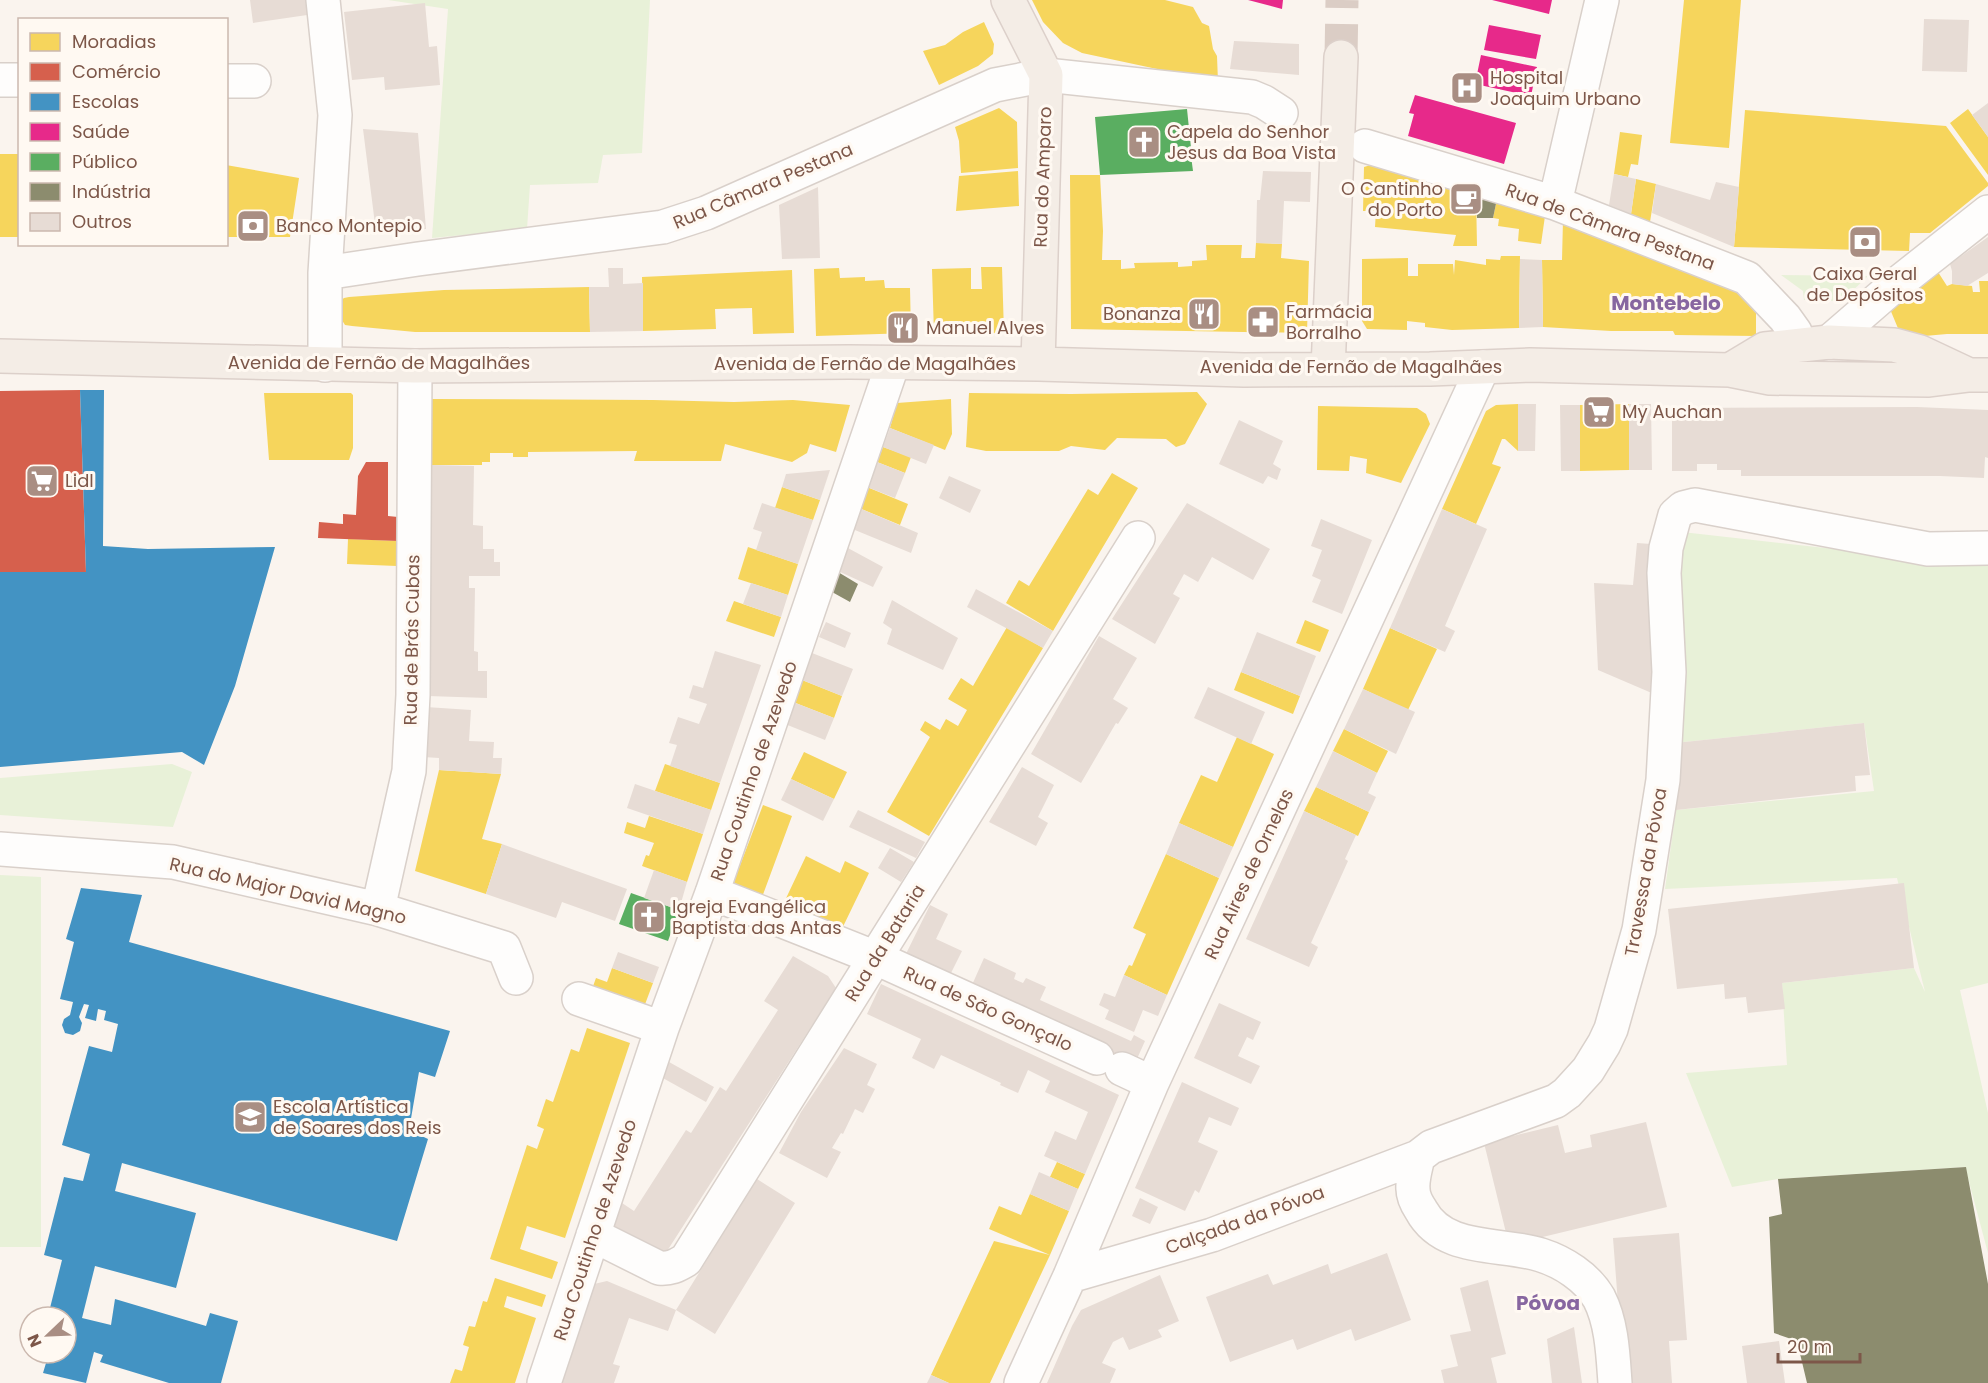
<svg xmlns="http://www.w3.org/2000/svg" width="1988" height="1383" viewBox="0 0 1988 1383" font-family="Poppins,sans-serif">
<style>
.green{fill:#e8f1d8}
.homes{fill:#f6d55c}
.shops{fill:#d6604d}
.schools{fill:#4393c3}
.health{fill:#e7298a}
.public{fill:#5aae61}
.industry{fill:#8c8c6e}
.building{fill:#e7dcd5}
.lines{fill:none;stroke-linecap:round;stroke-linejoin:round}
.major-tunnel{stroke:#dbcdc5;stroke-width:33;stroke-dasharray:33 16;stroke-linecap:butt}
.minor-casing{stroke:#d9d0ca;stroke-width:36}
.major-casing{stroke:#dcd0ca;stroke-width:36}
.minor{stroke:#fefdfc;stroke-width:33}
.major{stroke:#f4ede6;stroke-width:33}
.labels{text-anchor:middle;stroke-width:6;stroke-linejoin:round;paint-order:stroke}
.poi-label{font-size:18px;fill:#7d5749;stroke:#fff9f2;text-anchor:start}
.street-label{font-size:18px;fill:#7d5749;stroke:#fff9f2}
.neighbourhood-label{font-size:20px;font-weight:bold;fill:#8766a0;stroke:#fff9f2}
</style>
<rect width="100%" height="100%" fill="#faf4ee"/>
<path class="green" d="M388 0H650L642 153 603 155 598 183 530 185 527 229 432 238 448 9Z
M1781 275 1868 276 1842 301 1804 300 1803 291Z
M1682 532 1988 566V983L1960 990 1988 1113V1253L1965 1167 1778 1179 1732 1187 1686 1073 1787 1065 1782 983 1914 968 1925 992 1897 878 1665 889 1676 810 1874 791 1864 723 1675 743Z
M172 764 192 772 173 827 0 815V778Z
M0 875 41 877V1247H0Z"/>
<path class="homes" d="M1032 0H1165L1193 7 1202 23 1209 26 1213 49 1217 56 1218 82 1082 53 1063 43 1043 22Z
M1684 0H1741L1729 148 1670 143Z
M984 22 994 44 993 54 978 66 939 85 923 51 945 45 963 32Z
M999 108 1017 122 1018 168 961 173 959 141 955 127Z
M1968 109 1988 137V175L1950 123Z
M1745 110 1946 126 1988 183V186L1930 233H1910L1909 251 1734 247Z
M1620 132 1642 135 1638 165 1631 164 1628 177 1614 174Z
M0 154H20V237H0Z
M1377 163 1476 194 1477 246H1453L1456 235 1375 227 1376 211H1363L1364 167Z
M226 165 299 178 290 237H226Z
M1018 171 1019 206 956 211 959 176Z
M1070 175H1100L1103 231 1102 260H1121V269L1135 268 1134 263 1178 262V267L1192 266V261L1207 260 1206 245H1242L1241 258H1255L1256 243 1282 244 1281 258 1309 261 1307 333 1071 329Z
M1636 179 1656 184 1650 222 1631 214Z
M1497 199 1545 216 1541 244 1518 241 1519 229 1498 226 1499 219 1493 218Z
M1563 220 1756 300V336L1675 335 1673 331H1611L1543 327 1542 260H1562Z
M1501 256H1520L1519 328 1452 330 1425 327V323L1407 321V330L1367 329 1362 321V259L1408 258V276H1418V264H1453L1454 275 1455 260 1486 265V259L1500 260Z
M981 267H1002L1004 333 934 334 932 269 971 268V289H982Z
M839 268 840 278 865 277V281L884 280 885 288H910L911 333 816 336 814 269Z
M792 270 794 333 753 334 752 308 715 309 716 329 643 331 642 277Z
M1938 272 1947 286 1952 284 1972 286 1973 292H1980L1979 281H1988V334H1947L1902 338 1890 309Z
M589 287 590 332H415L352 326 345 325 340 317 339 302 344 298 349 297 444 290Z
M1197 392 1207 404 1185 444 1176 447 1166 439 1117 438 1105 450 1071 446 1059 451H986L966 447 969 393 1071 394Z
M264 393H351L353 395V448L349 460H269Z
M432 399 653 400 734 402 793 400 850 405 836 452 810 444 807 453 792 462 725 444 721 461H634L637 451 528 452V457H513V453H490V462H482V465H432Z
M951 399 952 434 945 450 890 428 897 403Z
M1518 404V451L1505 439H1502L1492 464 1501 467 1476 524 1442 509 1486 411 1496 405Z
M1629 404V470L1580 471V405Z
M1318 406 1417 408 1426 414 1430 424 1401 483 1366 473 1367 459 1350 456 1349 471 1317 470Z
M883 447 911 457 905 473 877 462Z
M1112 473 1138 488 1053 631 1006 603 1019 580 1029 586 1088 489 1098 495Z
M782 487 820 500 813 520 775 508Z
M867 487 908 504 900 525 859 508Z
M348 539 398 541 397 566 347 564Z
M748 547 798 564 788 595 738 579Z
M734 601 781 617 774 637 726 621Z
M1305 620 1329 630 1320 652 1296 643Z
M1007 627 1043 648 929 836 887 812 930 737 920 730 925 721 940 730 946 719 958 726 967 710 948 699 961 678 973 686Z
M1390 628 1437 649 1408 710 1363 689Z
M1241 672 1300 696 1293 714 1234 690Z
M802 680 842 696 834 718 793 702Z
M1344 729 1388 751 1377 773 1333 751Z
M1237 737 1274 754 1233 847 1179 823 1201 775 1217 782Z
M804 752 847 772 834 799 791 779Z
M665 764 720 783 711 810 655 791Z
M439 770 501 774 482 839 502 844 486 894 415 871Z
M1316 787 1369 812 1358 836 1304 811Z
M763 805 792 816 761 900 731 889Z
M649 816 703 834 687 882 642 866 646 855 649 856 654 843 624 833 627 822 645 828Z
M1166 854 1219 878 1167 995 1124 975 1129 965 1132 966 1146 934 1133 928Z
M806 856 840 873 845 861 869 873 837 939 780 911Z
M612 968 653 983 641 1015 592 989 596 978 607 982Z
M587 1028 630 1043 565 1238 527 1226 524 1236 520 1249 558 1262 552 1279 490 1259 527 1145 537 1149 544 1129 537 1126 546 1099 553 1102 571 1049 579 1052Z
M1057 1162 1085 1174 1078 1189 1050 1177Z
M1030 1194 1069 1211 1050 1255 990 1383H949L931 1375 994 1241 1050 1255 989 1229 999 1206 1021 1215Z
M495 1278 546 1295 542 1307 507 1296 504 1307 536 1318 515 1383H450L455 1369 462 1371 469 1347 463 1345 469 1326 475 1327 483 1301 487 1302Z"/>
<path class="shops" d="M80 390 86 572H0V391Z
M366 462H388V516L398 517V541L318 538 319 522 343 524V514L356 515 358 476Z"/>
<path class="schools" d="M80 390H104L103 546 148 549 275 547 235 686 204 765 182 752 0 767V572H86Z
M81 888 142 895 129 942 450 1031 435 1077 419 1072 409 1130 428 1139 397 1241 122 1163 115 1191 196 1213 176 1288 95 1266 82 1318 111 1325 115 1299 206 1326 210 1313 238 1321 221 1383H169L100 1362 103 1355 94 1352 86 1383 43 1373 49 1353H66V1317L48 1316 62 1260 44 1255 64 1177 83 1181 90 1154 62 1145 89 1046 112 1052 118 1024 104 1020 106 1011 98 1009 96 1021 85 1018 89 1005 84 1004 79 1017 82 1023 80 1031 73 1035 65 1033 62 1025 64 1019 70 1015 73 1002 60 999 74 942 66 939Z"/>
<path class="health" d="M1248 0H1283L1282 9Z
M1492 0H1552L1549 14Z
M1489 25 1541 35 1536 59 1484 50Z
M1481 55 1537 67 1531 96 1475 84Z
M1415 95 1516 123 1504 164 1408 136 1414 114 1409 113Z"/>
<path class="public" d="M1187 109 1191 148 1182 149V157L1191 156 1193 171 1100 175 1095 117Z
M631 893 679 910 668 941 619 924Z"/>
<path class="industry" d="M1476 194 1497 199 1493 218H1477Z
M838 572 858 584 850 602 832 592Z
M1966 1167 1988 1284V1383H1807L1797 1341 1774 1333 1769 1217 1782 1214 1778 1179Z"/>
<path class="building" d="M250 0H312L314 14 253 23Z
M425 3 429 47 437 46 440 85 385 90 384 77 352 80 344 12Z
M1924 19 1969 20 1967 72 1922 71Z
M1234 41 1299 44V75L1230 69Z
M1988 103V137L1972 115Z
M363 129 418 133 426 229 376 232Z
M1263 171 1311 172 1310 202 1284 201 1282 244 1256 243 1257 200H1260Z
M1614 174 1636 179 1631 214 1609 205Z
M1716 182 1739 187 1734 247 1652 213 1656 184 1710 200Z
M818 187 820 258 782 259 779 205Z
M1988 237V273L1967 286 1952 284V271L1950 264Z
M1520 259 1542 260 1543 327 1519 328Z
M608 268H623V284L643 283V331L590 332 589 287H609Z
M1518 404H1536L1535 451H1518Z
M1629 404H1651L1652 470H1629Z
M1560 405H1580V471H1561Z
M1917 407 1988 410V458L1985 457 1984 478 1940 476H1741V470H1717V464H1697V471H1672V408Z
M1239 420 1283 441 1273 464 1281 469 1277 480 1268 476 1263 484 1219 464Z
M890 428 934 445 926 464 883 447Z
M877 462 905 473 895 498 867 487Z
M432 465 474 466 473 525 483 526V549H494V562H500V576H469V588H475L474 651 478 652V671H487V698L428 696Z
M830 470 820 500 782 487 786 474Z
M949 476 981 490 970 513 939 498Z
M762 503 813 520 798 564 756 550 762 532 753 529Z
M1187 503 1270 549 1253 580 1212 557 1198 582 1184 574 1173 594 1180 598 1155 644 1112 619Z
M859 508 918 533 911 553 850 528Z
M1442 509 1487 529 1445 626 1455 631 1445 652 1390 628Z
M1321 519 1372 540 1342 614 1312 602 1321 580 1312 576 1322 550 1311 546Z
M1652 532H1662L1661 697 1598 670 1594 583 1633 585 1637 543 1651 544Z
M846 547 883 567 873 587 838 571Z
M751 583 788 595 781 617 743 604Z
M976 589 1053 631 1043 648 967 607Z
M892 600 958 638 943 670 887 644 892 629 883 623Z
M826 622 851 633 845 648 819 637Z
M1257 632 1316 656 1300 696 1241 672Z
M1099 636 1137 658 1113 699 1128 708 1118 724 1116 723 1081 783 1031 754Z
M715 651 761 665 720 783 670 766 677 745 669 743 678 717 699 724 707 704 689 698 693 685 703 688Z
M812 653 853 669 842 696 802 680Z
M1208 687 1265 712 1251 744 1194 718Z
M1363 689 1415 712 1396 754 1344 729Z
M793 702 834 718 825 740 785 724Z
M426 707 471 710 469 741 494 742 493 758H502L501 774 439 770V758L423 757Z
M1864 723 1870 775 1855 776 1856 791 1676 810 1672 775 1675 743Z
M1333 751 1377 773 1368 793 1376 797 1369 812 1316 787Z
M1022 767 1054 785 1038 817 1048 823 1036 846 989 822Z
M791 779 834 799 823 821 781 800Z
M635 784 711 810 703 834 627 808Z
M858 810 925 842 916 858 849 827Z
M1304 811 1356 835 1345 859 1348 861 1311 943 1318 947 1309 967 1246 939Z
M1179 823 1233 847 1219 878 1166 854Z
M502 844 627 889 615 921 562 902 556 918 486 894Z
M890 848 914 862 901 882 878 868Z
M654 870 687 882 679 910 644 898Z
M1904 883 1914 968 1782 983 1785 1009 1748 1013 1746 997 1725 999 1724 984 1677 989 1668 909Z
M930 905 948 914 936 939 962 951 945 985 901 964Z
M618 952 659 967 653 983 612 968Z
M793 956 828 976 836 988 660 1262 603 1225 619 1201 634 1211 686 1130 691 1133 720 1087 726 1091 778 1010 764 1001Z
M984 958 1016 973 1014 979 1023 983 1026 978 1046 987 1040 1000 1131 1041 1134 1035 1145 1041 1132 1070 968 994Z
M1124 975 1167 995 1158 1016 1143 1010 1134 1032 1105 1019 1109 1010 1099 1005 1104 993 1115 997Z
M881 984 1119 1095 1085 1174 1044 1156 1055 1131 1076 1140 1088 1112 1045 1092 1050 1081 1028 1070 1018 1093 1000 1085 1001 1083 941 1055 934 1069 912 1058 921 1039 867 1014Z
M1219 1003 1261 1022 1253 1040 1247 1037 1238 1056 1260 1066 1251 1084 1194 1058Z
M844 1048 877 1064 867 1085 875 1089 863 1113 855 1109 843 1134 841 1133 832 1148 841 1152 827 1178 779 1153 801 1112Z
M669 1062 714 1087 706 1102 661 1077Z
M1182 1082 1239 1108 1231 1126 1209 1117 1198 1142 1218 1151 1199 1193 1195 1190 1185 1211 1135 1188Z
M1646 1122 1667 1207 1509 1245 1484 1143 1558 1125 1565 1153 1592 1147 1590 1135Z
M1039 1172 1078 1189 1069 1211 1030 1194Z
M757 1179 795 1203 715 1334 676 1310 668 1331 629 1318 613 1364 620 1366 614 1383H559L594 1284 607 1281 676 1310Z
M1140 1198 1158 1207 1150 1224 1132 1216Z
M1679 1233 1687 1340 1669 1341 1672 1383H1624L1613 1238Z
M1387 1253 1411 1320 1355 1341 1351 1329 1297 1350 1293 1339 1230 1362 1206 1297 1268 1274 1273 1285 1328 1264 1331 1274Z
M1160 1275 1179 1321 1158 1330 1162 1337 1129 1350 1123 1337 1113 1342 1102 1363 1116 1369 1110 1383H1047L1072 1326 1081 1310Z
M1488 1280 1506 1354 1491 1358 1497 1383H1444L1441 1370 1458 1366 1450 1335 1471 1331 1460 1288Z
M1574 1327 1582 1383H1552L1547 1339Z
M1779 1341 1785 1383H1747L1742 1346Z
M931 1375 949 1383H927Z"/>
<g class="lines">
<path class="major-tunnel" d="M1341 57 1342 0"/>
<g class="minor-casing">
<path id="minor" d="M323 0 335 115 325 273V365
M0 80H20
M226 81H254
M1365 146 1555 203 1747 278 1785 318 1795 332 1799 344
M1555 203 1602 0
M325 273 418 259 663 227 706 213 995 85 1046 75 1252 97 1264 102 1281 113
M1829 342 1888 291 1988 212
M0 849 173 862 378 909 504 948 516 978
M712 893 876 958 1097 1058
M378 909 409 771 413 695 415 366
M579 999 662 1028
M1122 1069 1152 1083
M1418 1157C1416 1167 1412 1179 1413 1189 1413 1196 1417 1204 1421 1210 1444 1253 1501 1242 1541 1255 1563 1262 1587 1277 1599 1298 1612 1323 1613 1355 1615 1383
M593 1235 659 1268C670 1269 676 1266 686 1260L1138 538
M1070 1276 1212 1235 1418 1157 1431 1147 1556 1101 1567 1093 1588 1070 1604 1044 1611 1029 1639 930 1663 780 1669 672 1664 573 1666 548 1675 515 1683 508 1695 505 1928 549 1988 548
M544 1383 662 1028 712 893 893 363
M1021 1383 1070 1276 1152 1083 1483 367"/>
</g>
<g class="major-casing">
<path id="major" d="M1008 0 1046 75 1038 364
M0 356 415 366 849 362 1038 364 1244 370 1430 369 1530 365 1730 370 1770 378 1929 380 1969 375H1988
M1328 369 1341 57
M1730 370 1765 349 1829 342 1894 345 1920 352 1969 375"/>
</g>
<use href="#minor" class="minor"/>
<use href="#major" class="major"/>
</g>
<defs>
<g id="hospital-square" transform="scale(1.725)"><rect x="-9" y="-9" width="18" height="18" rx="4" fill="#a98e83" stroke="#fff9f2"/><path d="M-5-5h3v3.5h4V-5h3V5h-3V1.5h-4V5h-3Z" fill="#fff"/></g>
<g id="church-square" transform="scale(1.725)"><rect x="-9" y="-9" width="18" height="18" rx="4" fill="#a98e83" stroke="#fff9f2"/><path d="M-1.2-6h2.4v3.5h3.3v2.4h-3.3V6h-2.4V-.1h-3.3v-2.4h3.3Z" fill="#fff"/></g>
<g id="cafe-square" transform="scale(1.725)"><rect x="-9" y="-9" width="18" height="18" rx="4" fill="#a98e83" stroke="#fff9f2"/><path d="M-5.5-4.5H6V0H3Q3 3.5 0 3.5H-2.5Q-5.5 3.5-5.5 0ZM3-3.2v2h1.7v-2ZM-6 4.5H4V6H-6Z" fill="#fff"/></g>
<g id="bank-square" transform="scale(1.725)"><rect x="-9" y="-9" width="18" height="18" rx="4" fill="#a98e83" stroke="#fff9f2"/><path d="M-6-4H6V4H-6ZM0-2.3a2.3 2.3 0 1 0 0 4.6a2.3 2.3 0 1 0 0-4.6Z" fill="#fff"/></g>
<g id="restaurant-square" transform="scale(1.725)"><rect x="-9" y="-9" width="18" height="18" rx="4" fill="#a98e83" stroke="#fff9f2"/><path d="M-5-6h1v4h1v-4h1v4h1v-4h1v5L-1.5 .5V6h-2V.5L-5-1ZM5-6V6H3V1.5H1.5Q1.5-4 5-6Z" fill="#fff"/></g>
<g id="pharmacy-square" transform="scale(1.725)"><rect x="-9" y="-9" width="18" height="18" rx="4" fill="#a98e83" stroke="#fff9f2"/><path d="M-2-6h4v4h4v4h-4v4h-4v-4h-4v-4h4Z" fill="#fff"/></g>
<g id="supermarket-square" transform="scale(1.725)"><rect x="-9" y="-9" width="18" height="18" rx="4" fill="#a98e83" stroke="#fff9f2"/><path d="M-6-5.5h2.5l.6 2H6L4.5 2H-2.5L-4.4-4H-6ZM-1.5 3.2a1.3 1.3 0 1 0 .1 0ZM3 3.2a1.3 1.3 0 1 0 .1 0Z" fill="#fff"/></g>
<g id="school-square" transform="scale(1.725)"><rect x="-9" y="-9" width="18" height="18" rx="4" fill="#a98e83" stroke="#fff9f2"/><path d="M0-5L7-2L0 1L-7-2ZM-4 1L0 2.5L4 1V4Q0 6-4 4Z" fill="#fff"/></g>
</defs>
<g fill-rule="evenodd">
<use href="#hospital-square" x="1467" y="88"/>
<use href="#church-square" x="1144" y="142"/>
<use href="#cafe-square" x="1466" y="199"/>
<use href="#bank-square" x="253" y="226"/>
<use href="#bank-square" x="1865" y="242"/>
<use href="#restaurant-square" x="1204" y="314"/>
<use href="#pharmacy-square" x="1263" y="322"/>
<use href="#restaurant-square" x="903" y="328"/>
<use href="#supermarket-square" x="1599" y="412"/>
<use href="#supermarket-square" x="42" y="481"/>
<use href="#church-square" x="649" y="917"/>
<use href="#school-square" x="250" y="1117"/>
</g>
<g class="labels">
<g class="poi-label">
<text x="1490" y="84">Hospital<tspan x="1490" dy="21">Joaquim Urbano</tspan></text>
<text x="1167" y="138">Capela do Senhor<tspan x="1167" dy="21">Jesus da Boa Vista</tspan></text>
<text x="1443" y="195" text-anchor="end">O Cantinho<tspan x="1443" dy="21">do Porto</tspan></text>
<text x="276" y="232">Banco Montepio</text>
<text x="1865" y="280" text-anchor="middle">Caixa Geral<tspan x="1865" dy="21">de Depósitos</tspan></text>
<text x="1286" y="318">Farmácia<tspan x="1286" dy="21">Borralho</tspan></text>
<text x="1181" y="320" text-anchor="end">Bonanza</text>
<text x="926" y="334">Manuel Alves</text>
<text x="1622" y="418">My Auchan</text>
<text x="65" y="487">Lidl</text>
<text x="672" y="913">Igreja Evangélica<tspan x="672" dy="21">Baptista das Antas</tspan></text>
<text x="273" y="1113">Escola Artística<tspan x="273" dy="21">de Soares dos Reis</tspan></text>
</g>
<g class="street-label">
<text transform="translate(1043 177) rotate(-88)" y="6">Rua do Amparo</text>
<text transform="translate(763 186) rotate(-23)" y="6">Rua Câmara Pestana</text>
<text transform="translate(1610 227) rotate(20)" y="6">Rua de Câmara Pestana</text>
<text x="379" y="369">Avenida de Fernão de Magalhães</text>
<text x="865" y="370">Avenida de Fernão de Magalhães</text>
<text x="1351" y="373">Avenida de Fernão de Magalhães</text>
<text transform="translate(412 640) rotate(-89)" y="6">Rua de Brás Cubas</text>
<text transform="translate(754 771) rotate(-71)" y="6">Rua Coutinho de Azevedo</text>
<text transform="translate(1646 872) rotate(-80)" y="6">Travessa da Póvoa</text>
<text transform="translate(1249 874) rotate(-65)" y="6">Rua Aires de Ornelas</text>
<text transform="translate(288 891) rotate(13)" y="6">Rua do Major David Magno</text>
<text transform="translate(885 943) rotate(-58)" y="6">Rua da Bataria</text>
<text transform="translate(988 1009) rotate(24)" y="6">Rua de São Gonçalo</text>
<text transform="translate(1245 1220) rotate(-20)" y="6">Calçada da Póvoa</text>
<text transform="translate(595 1230) rotate(-72)" y="6">Rua Coutinho de Azevedo</text>
</g>
<g class="neighbourhood-label">
<text x="1666" y="310">Montebelo</text>
<text x="1548" y="1310">Póvoa</text>
</g>
</g>
<rect x="18" y="18" width="210" height="228" fill="#fff9f2" stroke="#cbb8ae" stroke-width="1.5"/>
<rect x="30" y="33" width="30" height="18" fill="#f6d55c" stroke="#cbb8ae" stroke-width="1.5"/>
<text x="72" y="48" font-size="18" fill="#7d5749">Moradias</text>
<rect x="30" y="63" width="30" height="18" fill="#d6604d" stroke="#cbb8ae" stroke-width="1.5"/>
<text x="72" y="78" font-size="18" fill="#7d5749">Comércio</text>
<rect x="30" y="93" width="30" height="18" fill="#4393c3" stroke="#cbb8ae" stroke-width="1.5"/>
<text x="72" y="108" font-size="18" fill="#7d5749">Escolas</text>
<rect x="30" y="123" width="30" height="18" fill="#e7298a" stroke="#cbb8ae" stroke-width="1.5"/>
<text x="72" y="138" font-size="18" fill="#7d5749">Saúde</text>
<rect x="30" y="153" width="30" height="18" fill="#5aae61" stroke="#cbb8ae" stroke-width="1.5"/>
<text x="72" y="168" font-size="18" fill="#7d5749">Público</text>
<rect x="30" y="183" width="30" height="18" fill="#8c8c6e" stroke="#cbb8ae" stroke-width="1.5"/>
<text x="72" y="198" font-size="18" fill="#7d5749">Indústria</text>
<rect x="30" y="213" width="30" height="18" fill="#e7dcd5" stroke="#cbb8ae" stroke-width="1.5"/>
<text x="72" y="228" font-size="18" fill="#7d5749">Outros</text>
<g transform="translate(48 1335) rotate(247)"><circle r="28" fill="#fff9f2" stroke="#cbb8ae" stroke-width="1.5"/>
<path d="M0-4.5L10 22L0 15L-10 22Z" fill="#a98e83"/>
<text y="-9" font-size="16" font-weight="bold" text-anchor="middle" fill="#7d5749">N</text>
</g>
<path d="M1778 1353v9h82v-9" fill="none" stroke="#7d5749" stroke-width="3"/>
<text x="1787" y="1353" font-size="18" fill="#7d5749" stroke="#fff9f2" stroke-width="4.5" paint-order="stroke">20 m</text>
</svg>
